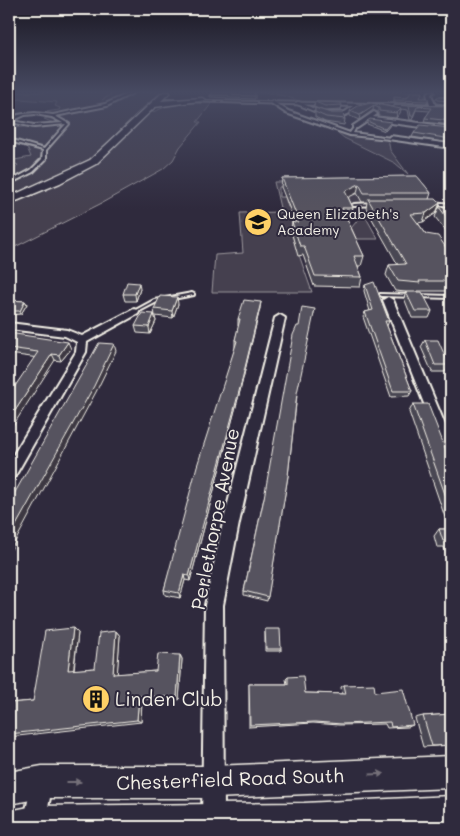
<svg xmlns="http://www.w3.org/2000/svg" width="460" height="836" viewBox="0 0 460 836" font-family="Mali,sans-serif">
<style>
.green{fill:#454050;stroke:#9c989c}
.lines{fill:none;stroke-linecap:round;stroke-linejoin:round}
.lane-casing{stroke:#f4f1e8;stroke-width:4}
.street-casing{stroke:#f4f1e8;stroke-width:4}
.primary-casing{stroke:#f4f1e8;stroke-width:3}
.lane{fill:#2f2a3d;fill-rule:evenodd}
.street{fill:#2f2a3d;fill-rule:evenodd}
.primary{fill:#2f2a3d;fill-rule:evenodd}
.wall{fill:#4a4752;stroke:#f4f1e8}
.shaded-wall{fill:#3c3942;stroke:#f4f1e8}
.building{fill:#56525f;stroke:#f4f1e8}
.oneway{fill:#747079}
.labels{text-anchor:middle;stroke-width:4;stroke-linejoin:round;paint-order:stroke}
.far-poi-label{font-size:14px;fill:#f4f1e8;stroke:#2f2a3d;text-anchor:start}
.near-street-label{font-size:19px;fill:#f4f1e8;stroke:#2f2a3d}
.near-poi-label{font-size:19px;fill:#f4f1e8;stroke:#2f2a3d;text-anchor:start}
</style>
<rect width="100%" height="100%" fill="#2f2a3d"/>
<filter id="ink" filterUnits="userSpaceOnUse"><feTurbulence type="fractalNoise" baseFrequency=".02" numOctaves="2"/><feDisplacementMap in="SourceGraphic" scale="10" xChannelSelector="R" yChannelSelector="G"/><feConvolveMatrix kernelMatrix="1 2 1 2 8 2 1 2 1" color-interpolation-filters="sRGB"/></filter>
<g filter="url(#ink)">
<path class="green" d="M9 92H114L102 100 117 92H161L136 114 93 157 52 180 9 197V176L18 165 9 161 31 157 26 145 21 142 9 146V122L11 123 9 127 12 128 56 124 44 119 48 118 63 123 67 122 53 115 35 116 32 114 59 110 60 108 55 106 57 102 20 99 9 104Z
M256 92H405L423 94 428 103 302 102 285 96Z
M175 103H212L197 122H201L180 147 173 160 163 169 100 204 9 250V204L85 169 106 156 148 114Z
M339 131 349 134 388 138 390 150 408 174 395 163 344 138 338 133Z
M399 181 371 203 351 204 327 186 279 187V197H285L288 207 327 217 291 232 312 292H212L215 255 243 253 240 213 281 212 274 182Z
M363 214H364L378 239H356L351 228Z"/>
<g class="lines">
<g class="lane-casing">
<path id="lane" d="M132 92H135L107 106 55 116 69 124 46 150V159L33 172 9 184V182L31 170 42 159 43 150 9 141V139L44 149 66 124 34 127 11 122 9 123V120L18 115 24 114 35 113 53 115 105 104ZM35 114 52 117 63 123 34 125 12 121 25 115Z
M272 101 288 111 350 133 355 126 356 127 353 133 391 138 390 139 350 135 286 113 271 103Z
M297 102H299L323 113 321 114 297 104Z
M432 202 451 204V206L433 204 431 203Z
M375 203 377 204 376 205 354 206 352 205 354 204Z
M192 293 194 294V295L157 302 136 313 134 314 132 312 154 300Z
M380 294 451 296V298L382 296 380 295Z"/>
</g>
<g class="street-casing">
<path id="street" d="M429 92H434L431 94 435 105 451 106V108L360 106C349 116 333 121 320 113L345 112 354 106 159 100 430 105 427 94Z
M374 112 377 114 373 117 451 127V131L369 120 357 128H353V126Z
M390 136 451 144V148L388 139Z
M388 297 393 300 451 439V459L446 458 444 454 383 300Z
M134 309 139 312 138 314 87 342 86 352 14 478 9 480V462L76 352 77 342 65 336 9 329V323L67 330 82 336Z
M280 315 285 318 239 523 223 605 224 821 222 827H204L202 821 205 605 223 523 275 318Z
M42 772 50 775 53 783 44 827H22L34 775Z"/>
</g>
<g class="primary-casing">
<path id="primary" d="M163 92H170L161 101 202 98 206 100 155 107 96 164 60 183 9 204V197L90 160Z
M451 756V788L213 798H42L9 804V772L42 766H213Z
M451 796V827H9V811L34 806 304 803Z"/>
</g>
<use href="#lane" class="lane"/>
<use href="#street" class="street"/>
<use href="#primary" class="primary"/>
</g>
<path class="wall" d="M210 95H255V99L210 97Z
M437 97H451V105L436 103 435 101Z
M407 98H420L428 101V103L393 102 394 100Z
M315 102 342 105 341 110 324 111 314 107Z
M371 103 394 107V105L451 106V125L424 122 425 118 430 111 416 110 412 120H410L408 110 401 109 400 113 396 118 378 116V112L373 110 359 120 350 116V111Z
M315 108 345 119 344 125 325 122 315 117Z
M367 121 390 125 385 131 367 124Z
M451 128V143L412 137 414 133Z
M417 176 431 193 429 199 440 203 436 213 423 222 418 223 426 234 451 255V291H417V292L432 311 429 318H412L404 298 406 292 395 291 386 275 389 265H398L366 208 367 202H362L357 193 348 197 353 208 351 217H346L364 256 361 266H358L362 277 360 287 314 286 303 255 298 256 291 231 292 222H295L281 187 282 178Z
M439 207H451V237L435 217Z
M365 285 389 321 387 326 412 391 409 396 391 397 363 317 365 312 370 311 364 291Z
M140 289 136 301H125L123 294Z
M9 300 25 301 27 304 21 314 9 315Z
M178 304 173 318 155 316 154 309Z
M260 308 240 391 190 581 185 580 180 598 165 595 164 590 235 348V340L239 326H238V319Z
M154 314 156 321 150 334 137 333 135 326Z
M9 333 71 349 61 361 9 354Z
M425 340 449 365 445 372H432L421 347Z
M450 372H451V397L445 381Z
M297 395 288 476 267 601 244 595V591L264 498Z
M413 404 451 463V568L444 547H437L434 536 439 529H449L409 412Z
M265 629 281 649V651H265Z
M116 631 120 636 117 674 156 671 180 655 182 659 179 700 142 699 141 722 9 737V703L33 701 78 633 74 670 95 668Z
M288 677 305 693 342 694 341 687 344 685 375 692 413 725 408 727 387 728 385 724 339 725 313 723 249 727V684H287L286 679Z
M451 714V745L423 747 415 718 423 716Z"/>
<path class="shaded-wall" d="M374 106 373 110 359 120 360 115Z
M401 109 400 113 396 118 397 113Z
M391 122 390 125 385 131V129Z
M359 184 357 193 343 200 345 191Z
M440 203 436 213 423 222 426 213Z
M139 283 140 289 136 301 135 294Z
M177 297 178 304 173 318 172 311Z
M25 301 27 304 21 314 20 311Z
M261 302 260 308 240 391 190 581 189 576Z
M154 314 156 321 150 334 149 327Z
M68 342 71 349 61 361 59 355Z
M114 344 116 351 96 392 9 553V538Z
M52 354 55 360 9 432V420Z
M184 575 185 580 180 598 179 593Z
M73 628 78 633 73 674 68 670Z
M116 631 120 636 117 678 113 674Z
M180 655 182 659 179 700 177 697Z
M139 696 142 699 141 722 137 720Z"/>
<path class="building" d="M214 92H255V96L210 95Z
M411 92H422L420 98H428V101L394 100V97L407 98Z
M437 97H451V101L437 100Z
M315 102 341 103 342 105 325 106Z
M371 103 401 109 397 113 379 111V108L374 106 360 115 350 111 358 106Z
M394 105 451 106V121L425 118 432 108 417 107 413 116H411L409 106Z
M315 108 331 113H343L345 119 326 117 315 112Z
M370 119 391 122 385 129 367 121Z
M420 125 451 128V139L414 133Z
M417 176 431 193H364L359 184 345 191 353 208H342L364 256H354L362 277 315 276 304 246H300L292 222H299L282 178Z
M368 199H436L440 203 426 213 411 214 426 234 438 236 451 255V281H419L420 283 398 281 389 265 406 264Z
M439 207H451V223Z
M127 282 139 283 135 294H123Z
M374 282 389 321H385L412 391H393L365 312 373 310 365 285Z
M406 292H422L432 311H415Z
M160 296 177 297 172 311 154 309Z
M9 300 25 301 20 311H9Z
M244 300 261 302 241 384 189 576 184 575 179 593 164 590 197 466 237 341 235 340 240 319H238Z
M302 307 315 309 297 393 288 476 268 597 244 591 264 498 293 335 297 326H299Z
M142 313 154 314 149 327 135 326Z
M9 333 68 342 59 355 52 354 9 420V395L38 352 9 348Z
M425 340H438L449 365H435Z
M99 343 114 344 94 386 9 538V503Z
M413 404H428L451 463V511Z
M439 529H451V545L450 541H443Z
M73 628 68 670 95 668 99 633 116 631 113 674 156 671 158 654 180 655 177 697 139 696 137 720 9 734V703L33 701 45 631Z
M265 629H280L281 649H266Z
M303 676 305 693 346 694 344 685 374 684 375 692 403 689 413 725 391 727 390 722 342 724 315 722 250 725 249 684H288V677Z
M451 714V745L432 746 423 716Z"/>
<defs><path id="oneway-solid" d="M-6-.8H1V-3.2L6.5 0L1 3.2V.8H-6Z" transform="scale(1.25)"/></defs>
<g class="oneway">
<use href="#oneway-solid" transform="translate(377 774) rotate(-3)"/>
<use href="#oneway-solid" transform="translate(74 782)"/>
</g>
</g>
<linearGradient id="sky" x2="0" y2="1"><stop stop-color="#1a1722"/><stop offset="0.44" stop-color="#474a62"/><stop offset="1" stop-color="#474a62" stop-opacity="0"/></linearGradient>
<rect width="460" height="209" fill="url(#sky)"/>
<defs>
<g id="school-disc" transform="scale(1.4375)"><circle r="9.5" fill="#ffd166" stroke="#2f2a3d"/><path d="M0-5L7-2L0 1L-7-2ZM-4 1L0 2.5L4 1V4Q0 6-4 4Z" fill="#111"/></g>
<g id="building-disc" transform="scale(1.4375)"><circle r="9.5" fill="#ffd166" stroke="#2f2a3d"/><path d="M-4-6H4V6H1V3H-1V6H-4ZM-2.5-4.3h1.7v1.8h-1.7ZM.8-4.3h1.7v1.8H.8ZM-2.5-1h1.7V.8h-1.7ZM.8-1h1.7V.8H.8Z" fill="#111"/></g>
</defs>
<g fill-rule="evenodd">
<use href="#school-disc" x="258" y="222"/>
<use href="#building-disc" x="96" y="699"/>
</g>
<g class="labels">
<g class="far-poi-label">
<text x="277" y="219">Queen Elizabeth's<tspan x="277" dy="16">Academy</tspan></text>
</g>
<g class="near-street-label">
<text transform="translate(215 519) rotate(-79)" y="7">Perlethorpe Avenue</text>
<text transform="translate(230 779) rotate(-2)" y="7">Chesterfield Road South</text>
</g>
<g class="near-poi-label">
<text x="115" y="706">Linden Club</text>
</g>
</g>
<rect width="460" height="836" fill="none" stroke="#2f2a3d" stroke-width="30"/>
<rect x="15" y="15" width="430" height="806" fill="none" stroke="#f4f1e8" stroke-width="2" filter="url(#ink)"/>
</svg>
